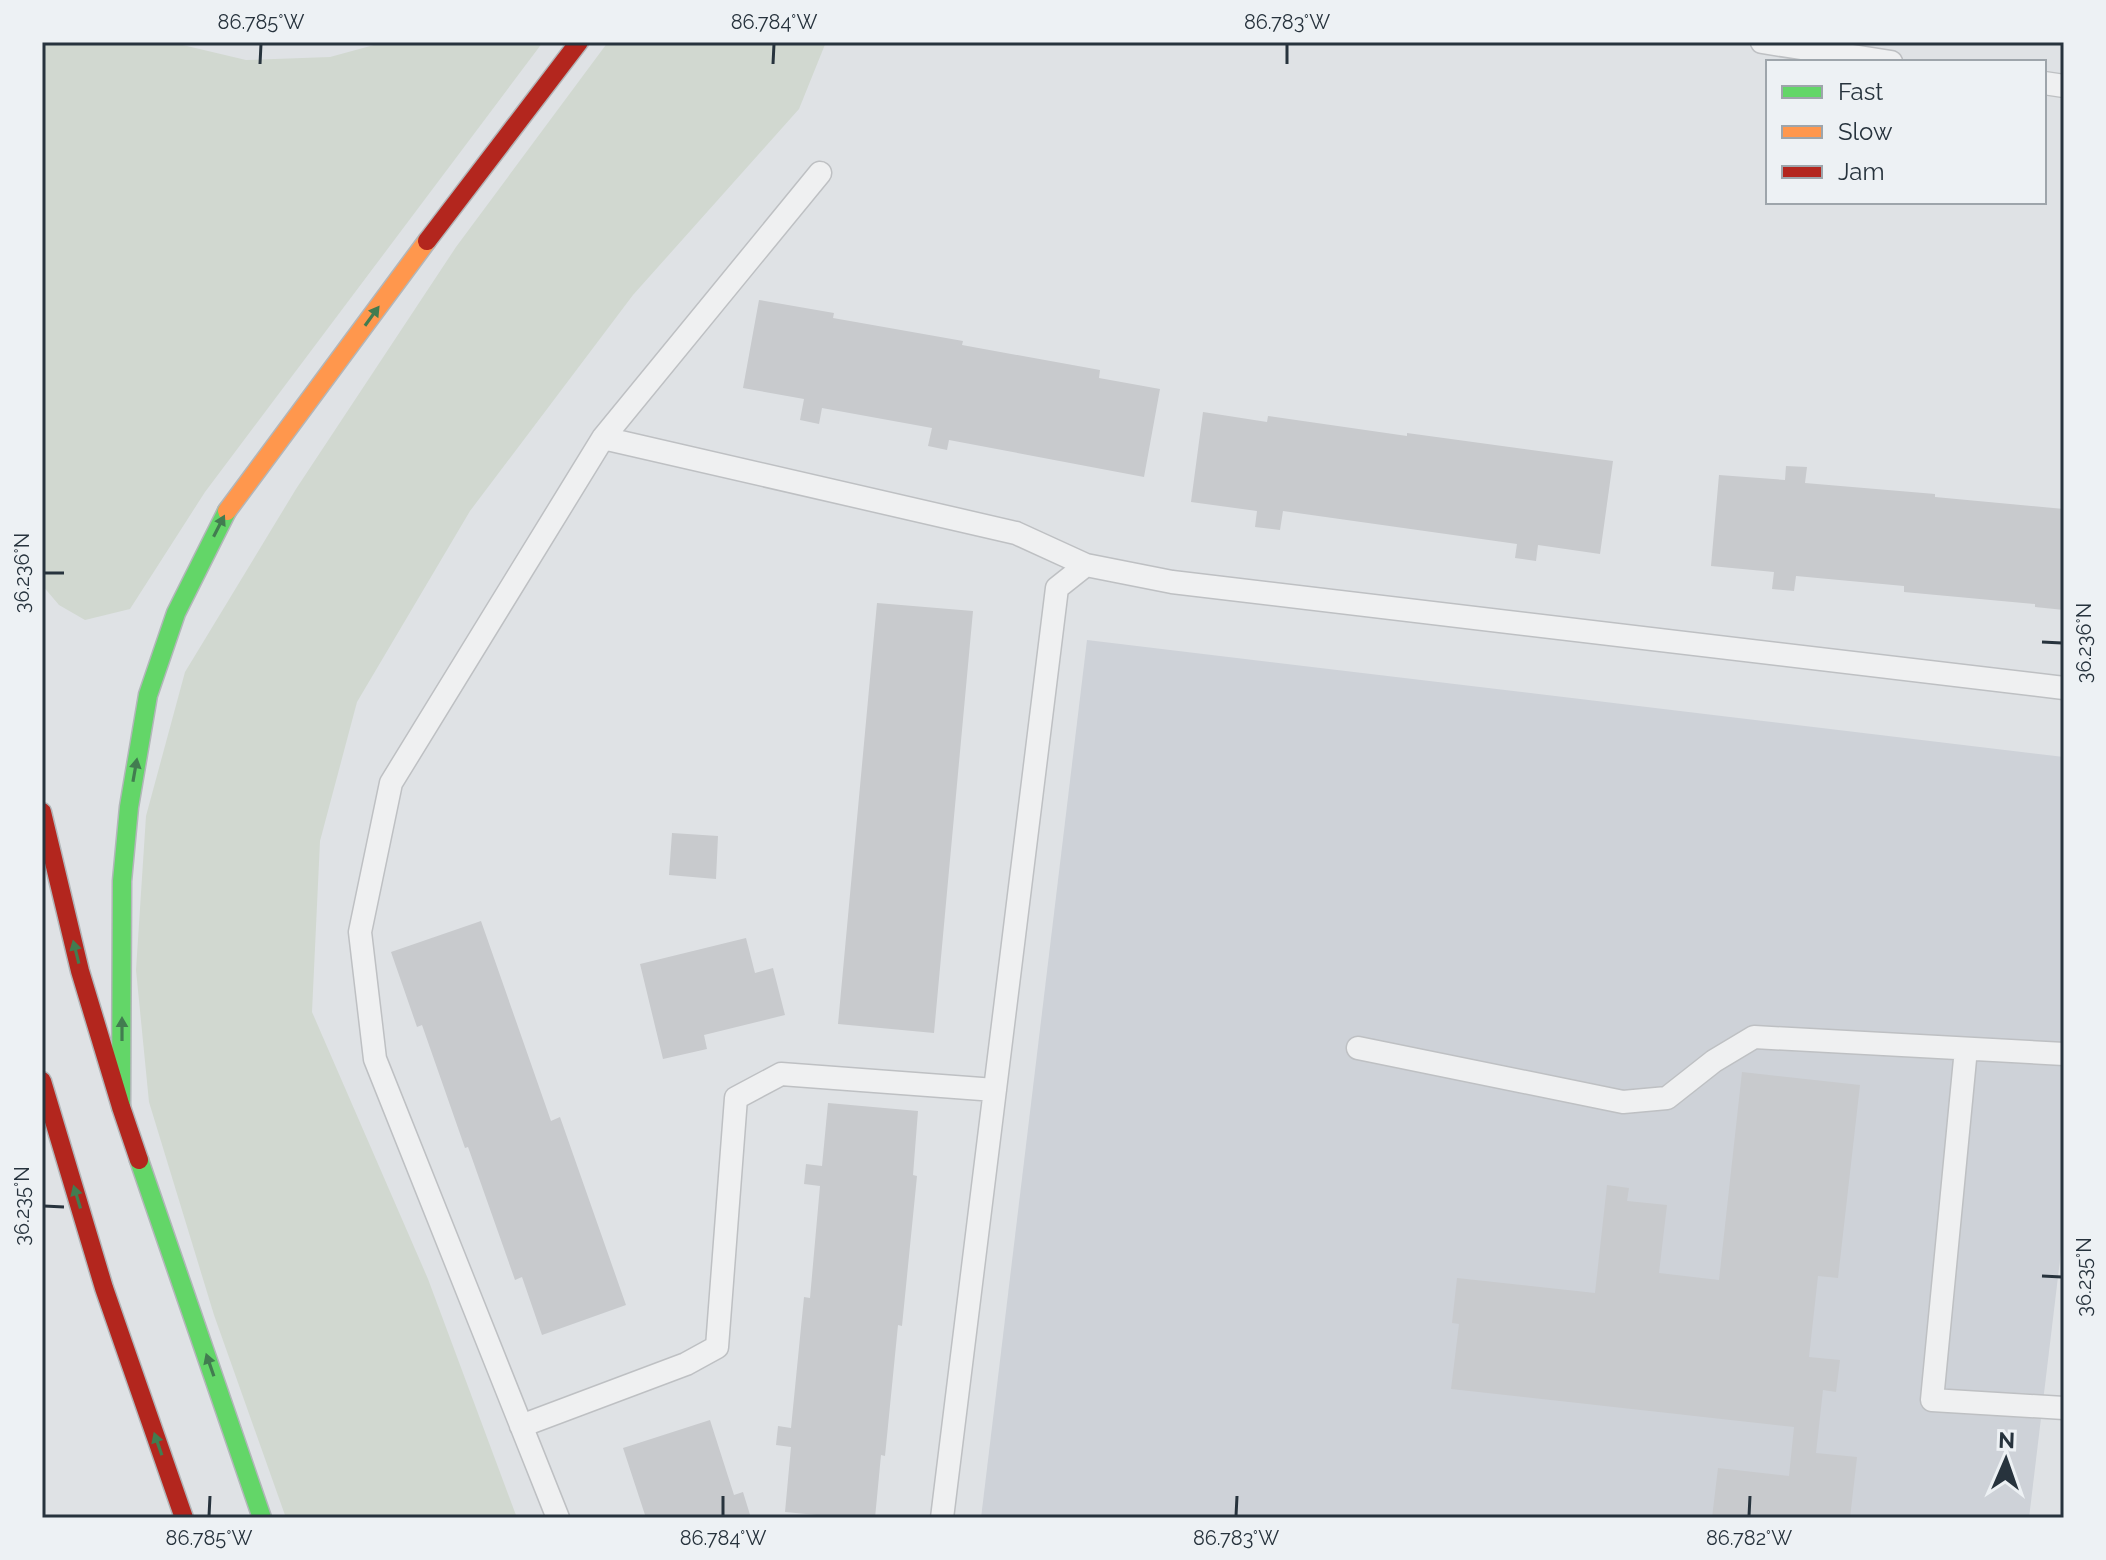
<svg xmlns="http://www.w3.org/2000/svg" width="2106" height="1560" viewBox="0 0 2106 1560" font-family="Raleway,sans-serif">
<style>
.built{fill:#ced2d8}
.green{fill:#d1d8d0}
.building{fill:#c8cacd}
.lines{fill:none;stroke-linecap:round;stroke-linejoin:round}
.lane-casing{stroke:#bec0c3;stroke-width:25}
.fast-casing{stroke:#b2b6b9;stroke-width:21}
.slow-casing{stroke:#b2b6b9;stroke-width:21}
.jam-casing{stroke:#b2b6b9;stroke-width:21}
.lane{stroke:#eff0f1;stroke-width:22}
.fast{stroke:#63d668;stroke-width:18}
.slow{stroke:#ff974d;stroke-width:18}
.jam{stroke:#b3261e;stroke-width:18}
.oneway{fill:#427c50}
.ticks{fill:none;stroke:#27333d;stroke-width:3}
.neatline{fill:none;stroke:#27333d;stroke-width:3}
.ticks-label{font-size:20px;text-anchor:middle;fill:#27333d}
</style>
<rect width="100%" height="100%" fill="#dfe2e5"/>
<path class="built" d="M1087 640 2064 757V1227L2029 1518H981Z"/>
<path class="green" d="M42 42H170L246 60 330 57 385 42H543L205 492 130 609 85 620 59 605 42 585Z
M608 42H826L799 109 633 295 470 511 357 702 320 841 312 1012 428 1279 517 1518H286L214 1315 149 1102 136 970 146 816 185 672 296 489 456 247Z"/>
<path class="building" d="M759 300 834 313 833 318 963 341 962 345 1100 370 1099 378 1160 389 1144 477 949 440 947 450 928 446 932 428 822 408 819 424 800 420 804 399 743 388Z
M1203 412 1267 422 1268 416 1407 436V433L1613 461 1600 554 1538 545 1536 561 1515 558 1517 544 1283 511 1280 530 1255 527 1257 511 1191 502Z
M1786 466 1807 467 1805 483 1935 494V497L2064 509V610L2035 607V604L1904 592V586L1796 576 1794 591 1772 589 1774 572 1711 566 1719 475 1785 480Z
M877 603 973 611 934 1033 838 1024Z
M672 833 718 836 716 879 669 875Z
M481 921 551 1121 560 1117 626 1305 542 1335 522 1277 515 1280 468 1147 465 1148 422 1025 417 1027 391 952Z
M746 938 755 973 773 968 785 1015 704 1035 707 1049 663 1059 640 964Z
M1742 1072 1860 1085 1838 1278 1818 1276 1809 1357 1840 1360 1836 1392 1823 1390 1816 1453 1857 1457 1850 1518H1712L1718 1468 1789 1476 1794 1427 1451 1389 1459 1324 1452 1323 1457 1278 1595 1293 1607 1185 1629 1188 1627 1201 1667 1205 1659 1273 1719 1280Z
M828 1103 918 1111 913 1175 917 1176 902 1326 898 1325 885 1456 881 1455 875 1518H848L785 1512 791 1447 776 1445 778 1426 791 1428 804 1297 810 1298 820 1186 804 1184 806 1164 822 1166Z
M710 1420 734 1495 743 1492 751 1518H646L623 1448Z"/>
<g class="lines">
<g class="lane-casing">
<path id="lane" d="M1762 42 1891 62
M2044 83 2064 86
M603 438 1016 533 1086 565
M1358 1048 1623 1102 1667 1098 1714 1061 1754 1037 2064 1054
M1966 1049 1932 1400 2064 1408
M521 1426 686 1364 717 1347 736 1098 781 1074 995 1090
M558 1518 375 1059 360 932 391 783 603 438 820 173
M942 1518 1057 588 1086 565 1172 582 2064 688"/>
</g>
<g class="fast-casing">
<path id="fast" d="M121 1107 122 881 129 807 148 695 176 613 227 511
M139 1160 262 1518"/>
</g>
<g class="slow-casing">
<path id="slow" d="M227 511 427 241"/>
</g>
<g class="jam-casing">
<path id="jam" d="M427 241 579 42
M42 812 80 971 121 1107 139 1160
M42 1081 104 1288 184 1518"/>
</g>
<use href="#lane" class="lane"/>
<use href="#fast" class="fast"/>
<use href="#slow" class="slow"/>
<use href="#jam" class="jam"/>
</g>
<defs><path id="oneway-solid" d="M-6-.8H1V-3.2L6.5 0L1 3.2V.8H-6Z" transform="scale(2)"/></defs>
<g class="oneway">
<use href="#oneway-solid" transform="translate(372 316) rotate(-54)"/>
<use href="#oneway-solid" transform="translate(219 526) rotate(-63)"/>
<use href="#oneway-solid" transform="translate(135 770) rotate(-80)"/>
<use href="#oneway-solid" transform="translate(76 952) rotate(-104)"/>
<use href="#oneway-solid" transform="translate(122 1029) rotate(-90)"/>
<use href="#oneway-solid" transform="translate(77 1197) rotate(-107)"/>
<use href="#oneway-solid" transform="translate(210 1365) rotate(-109)"/>
<use href="#oneway-solid" transform="translate(158 1444) rotate(-109)"/>
</g>
<path class="ticks" d="M260 64 261 44M773 64 774 44M1287 64V44M44 573H64M2042 642 2062 643M44 1206 64 1207M2042 1276 2062 1277M209 1516 210 1496M723 1516V1496M1236 1516 1237 1496M1749 1516 1750 1496"/>
<rect width="2106" height="1560" fill="none" stroke="#edf1f4" stroke-width="88"/>
<rect x="1766" y="60" width="280" height="144" fill="#edf1f4" stroke="#9ea5ab" stroke-width="2"/>
<rect x="1782" y="86" width="40" height="12" fill="#63d668" stroke="#9ea5ab" stroke-width="2"/>
<text x="1838" y="100" font-size="24" fill="#27333d">Fast</text>
<rect x="1782" y="126" width="40" height="12" fill="#ff974d" stroke="#9ea5ab" stroke-width="2"/>
<text x="1838" y="140" font-size="24" fill="#27333d">Slow</text>
<rect x="1782" y="166" width="40" height="12" fill="#b3261e" stroke="#9ea5ab" stroke-width="2"/>
<text x="1838" y="180" font-size="24" fill="#27333d">Jam</text>
<g transform="translate(2006 1460) rotate(2)" stroke="#edf1f4" stroke-width="6" paint-order="stroke">
<path d="M0-6L14 30L0 20L-14 30Z" fill="#27333d"/>
<text y="-12" font-size="22" font-weight="bold" text-anchor="middle" fill="#27333d">N</text>
</g>
<rect x="44" y="44" width="2018" height="1472" class="neatline"/>
<g class="ticks-label">
<text x="261" y="29">86.785°W</text>
<text x="774" y="29">86.784°W</text>
<text x="1287" y="29">86.783°W</text>
<text transform="translate(22 573) rotate(-90)" y="7">36.236°N</text>
<text transform="translate(2084 643) rotate(-90)" y="7">36.236°N</text>
<text transform="translate(22 1206) rotate(-90)" y="7">36.235°N</text>
<text transform="translate(2084 1277) rotate(-90)" y="7">36.235°N</text>
<text x="209" y="1545">86.785°W</text>
<text x="723" y="1545">86.784°W</text>
<text x="1236" y="1545">86.783°W</text>
<text x="1749" y="1545">86.782°W</text>
</g>
</svg>
